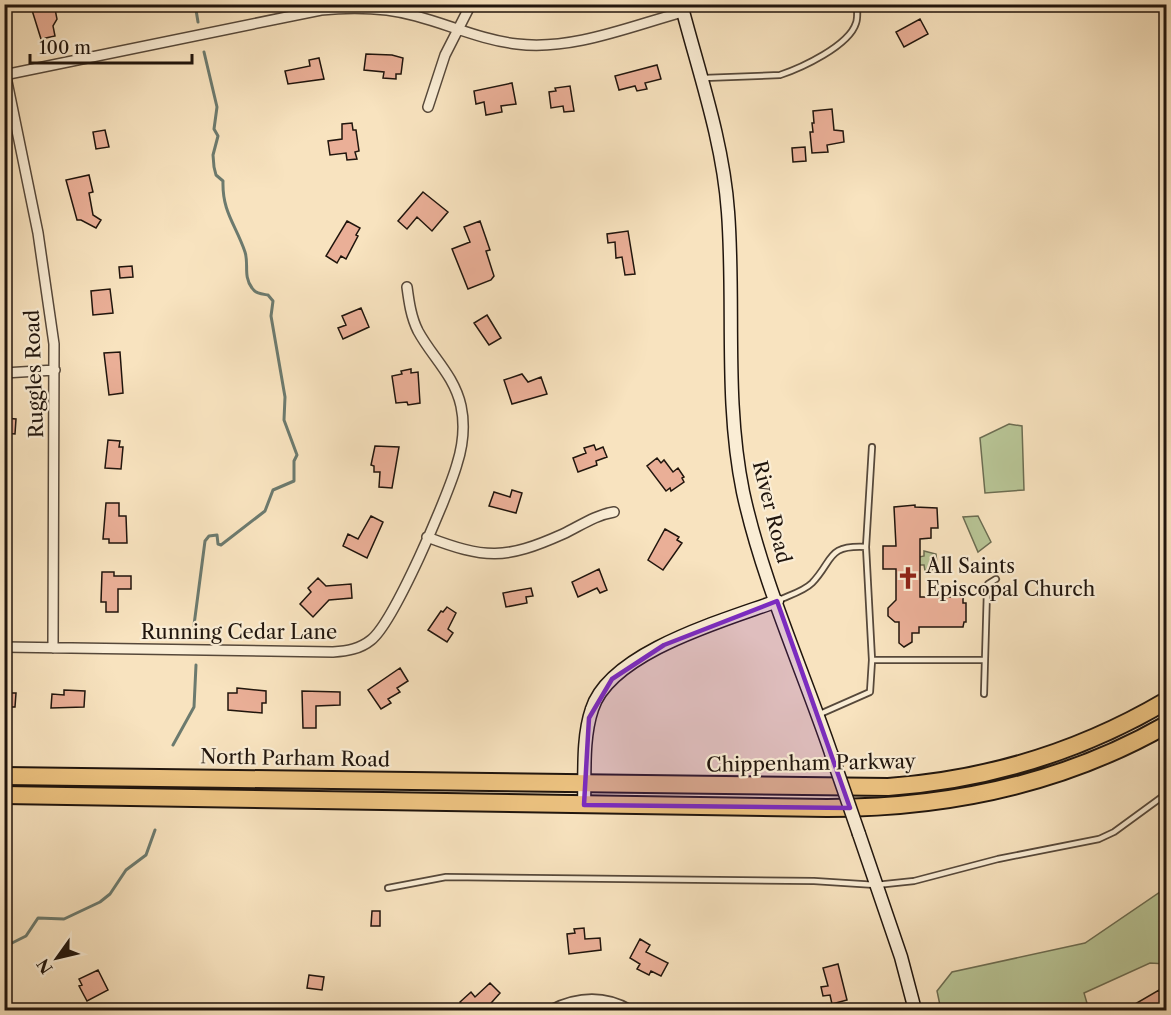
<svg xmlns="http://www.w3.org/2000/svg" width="1171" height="1015" viewBox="0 0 1171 1015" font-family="'Libre Caslon Text',serif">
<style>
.green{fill:#b8c596;stroke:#6c6d52;stroke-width:1.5}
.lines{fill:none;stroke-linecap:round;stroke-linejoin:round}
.stream{stroke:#6c7a6e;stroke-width:3}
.building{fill:#eaaf97;stroke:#20150d;stroke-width:1.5}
.lane-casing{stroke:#56483a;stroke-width:8}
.street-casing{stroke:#56483a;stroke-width:12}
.secondary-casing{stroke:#20150d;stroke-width:15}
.highway-casing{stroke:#20150d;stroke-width:20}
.lane{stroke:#faedd5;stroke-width:4.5}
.street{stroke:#faedd5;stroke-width:9}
.secondary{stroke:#faedd5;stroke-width:12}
.highway{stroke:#ecc280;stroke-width:16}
.secondary-bridge-casing{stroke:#20150d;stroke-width:15;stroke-linecap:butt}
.secondary-bridge{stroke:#faedd5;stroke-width:12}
.marked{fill:#7b2cbf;fill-opacity:0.2;stroke:#7b2cbf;stroke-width:4.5;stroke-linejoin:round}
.labels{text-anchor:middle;stroke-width:4.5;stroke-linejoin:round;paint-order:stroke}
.street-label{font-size:20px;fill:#20150d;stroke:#faedd5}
.poi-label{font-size:20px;fill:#20150d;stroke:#faedd5;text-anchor:start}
</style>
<rect width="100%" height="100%" fill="#f8e3bf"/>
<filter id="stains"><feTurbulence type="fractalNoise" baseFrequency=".00333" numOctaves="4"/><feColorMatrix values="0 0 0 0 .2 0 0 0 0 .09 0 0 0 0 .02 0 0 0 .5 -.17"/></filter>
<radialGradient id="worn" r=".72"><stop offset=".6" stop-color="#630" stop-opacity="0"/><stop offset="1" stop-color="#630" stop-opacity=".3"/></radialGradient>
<path class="green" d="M1009 424 1022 426 1024 490 985 493 980 438Z
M978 516 991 542 978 552 963 517Z
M924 551 936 554 937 563 932 570 925 571 924 565H919V557L924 556Z
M1166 888V964L1150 963 1084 993 1089 1010H941L937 991 952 972 1085 943Z"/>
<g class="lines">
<path class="stream" d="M195 4 198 22
M196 638 194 625 205 541 209 536 217 535 218 544 221 545 265 511 273 490 294 481V461L297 455 284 420 285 397 271 316 273 301 268 295C262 294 256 294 252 288 243 276 249 264 245 252 236 225 222 212 223 181L216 175 214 167 213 155 218 136 214 129 217 107 204 52
M173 745 194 707 196 665
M4 947 26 936 38 918 64 919 100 902 110 894 126 870 146 855 155 830"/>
</g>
<path class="building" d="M34 4H54L57 19 53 26 55 36 41 39 31 7Z
M920 19 928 34 904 47 896 32Z
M366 54 392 55 403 58 401 74H396V79L383 78 384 72 364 70Z
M319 58 324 79 288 84 285 71 310 66 309 60Z
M657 65 661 79 645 83 647 89 637 91 635 86 619 90 615 76Z
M512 83 516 104 501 106 502 112 486 115 484 102 476 104 474 91Z
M570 86 574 111 564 112 563 106 551 108 549 92 556 91 555 88Z
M832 109 834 130 843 131 844 142 827 145 828 152 812 153 810 132H813L812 123H814L813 111Z
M352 123 353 130H356L359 151 355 152 357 159 347 160 346 153 330 155 328 141 342 139V124Z
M105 130 109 147 96 149 93 132Z
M805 147 806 161 793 162 792 148Z
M89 175 93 192 89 193 93 215 101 220 96 228 81 220H77L66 180Z
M423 192 448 212 432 231 417 217 407 229 398 221Z
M347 221 360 228 356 235 358 236 346 259 341 256 337 263 326 256Z
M480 221 490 250 486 251 494 276 491 280 468 289 452 249 470 242 464 227Z
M628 231 635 274 625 275 622 257 616 258 615 242 608 243 607 234Z
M132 266 133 277 120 278 119 267Z
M110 289 113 313 93 315 91 291Z
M361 308 369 327 343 339 338 328 346 325 342 316Z
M487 315 501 338 489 345 474 323Z
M120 352 123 393 109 395 104 353Z
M411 369V373L418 372 420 403 408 405 407 402 396 403 392 376 402 374 401 371Z
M522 374 528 382 541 377 547 394 512 404 504 380Z
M4 418 16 419 15 434 4 433Z
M108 440 120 441 119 447H123L121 469 105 468Z
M594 445 596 450 603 447 607 457 596 461 597 465 578 472 573 458 586 453 584 448Z
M375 446 399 447 392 488 379 487 380 472H374V466L371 465Z
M657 458 661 463 664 460 673 472 678 468 684 477 682 478 684 482 671 491 670 488 666 491 647 466Z
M512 490 522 493 516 513 489 506 494 492 510 497Z
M106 503H119V516H126L127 543H109V539H103Z
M915 505V507L937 508 938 528H931V538L920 539V597H963V603H966V622H964L963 627H919V633H912V642L904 647 899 643V622H895L888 616V608L896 600V569H883V546H896L894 507Z
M371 516 383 522 367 558 343 546 348 534 358 539Z
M665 529 679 537 677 540 682 543 663 570 648 560Z
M599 569 607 590 600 593 597 588 578 597 572 582Z
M102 572H114V576H131V589H118V612H106V602H101Z
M318 578 326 586 351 584 352 598 329 600 313 617 300 604 311 592 308 588Z
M531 588 533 596 526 597 527 603 506 607 503 593Z
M447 607 456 613 448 629 453 633 447 642 428 630 441 611 443 612Z
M400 668 408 681 397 688 400 692 388 699 391 703 381 709 368 690Z
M237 688 266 691V703H262V713L228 710V693H237Z
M64 690 85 691 84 707 51 708 52 694 64 695Z
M302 691 340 692V705L316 706V728H303Z
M4 693H16L15 707H4Z
M372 911H380V926H371Z
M584 928 585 939 600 938 601 950 569 954 567 934 575 933 574 929Z
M640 939 650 945 646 952 668 963 661 976 651 971 649 975 637 969 640 964 630 958Z
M838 964 847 1000 832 1004 830 995 823 996 821 987 828 986 823 968Z
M98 970 108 990 87 1001 79 986 82 985 79 979Z
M309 975 324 977 322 990 307 988Z
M490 983 500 993 484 1011H468L460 1002 471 992 475 997Z
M1159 990 1167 1005 1157 1011H1123Z"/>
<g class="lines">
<g class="lane-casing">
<path id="lane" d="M916 4H931
M704 78 780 75C801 68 849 46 856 23 858 18 857 10 857 4
M779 600C790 595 804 591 812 583 834 560 826 545 866 547
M872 660H984
M984 694 987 590 988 584 996 579
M820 714 870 692 872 660 866 547 872 447
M388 888 446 877 814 881 876 885 914 881 998 859 1099 839 1114 832 1166 794"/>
</g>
<g class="street-casing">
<path id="street" d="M4 67 38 233 54 344 53 648
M4 75 321 10C353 7 384 7 416 16 450 25 482 40 517 44 572 51 631 26 683 12
M428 107 445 55 471 4
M4 373 55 370
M427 537C485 559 505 560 563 534 580 526 595 515 614 512
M4 647 333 652C347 651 360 649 371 640 394 622 448 496 457 464 463 445 465 425 461 406 454 375 432 357 418 331 411 317 409 302 407 287
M551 1010C577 997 604 995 630 1010"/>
</g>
<g class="secondary-casing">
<path id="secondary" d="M681 4C699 73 723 141 728 212 735 305 724 399 743 492 762 580 802 668 831 753
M584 805C585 775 582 738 592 709 610 652 725 620 777 601
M859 834 901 957 915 1010"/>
</g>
<g class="highway-casing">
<path id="highway" d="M4 776 888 787C987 780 1081 751 1166 701
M4 795 827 808C947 808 1061 785 1166 725"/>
</g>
<use href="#lane" class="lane"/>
<use href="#street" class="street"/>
<use href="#secondary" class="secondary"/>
<use href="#highway" class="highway"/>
<g class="secondary-bridge-casing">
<path id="secondary-bridge" d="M831 753 859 834"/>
</g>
<use href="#secondary-bridge" class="secondary-bridge"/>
</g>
<path class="marked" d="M777 601 850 808 584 805 589 718 612 679 664 645Z"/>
<defs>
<g id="church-bare" transform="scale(1.8)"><path d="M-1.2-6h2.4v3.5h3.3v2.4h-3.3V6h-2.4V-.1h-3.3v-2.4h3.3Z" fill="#8f2418" stroke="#faedd5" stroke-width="2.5" paint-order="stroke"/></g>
</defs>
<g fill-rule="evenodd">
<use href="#church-bare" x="908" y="578"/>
</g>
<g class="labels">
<g class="street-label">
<text transform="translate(34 374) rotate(-92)" y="7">Ruggles Road</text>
<text transform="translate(772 512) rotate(76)" y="7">River Road</text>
<text x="239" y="639">Running Cedar Lane</text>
<text transform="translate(295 758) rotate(1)" y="7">North Parham Road</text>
<text transform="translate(811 763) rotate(-1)" y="7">Chippenham Parkway</text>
</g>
<g class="poi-label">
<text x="926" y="573">All Saints<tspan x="926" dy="23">Episcopal Church</tspan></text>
</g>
</g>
<rect width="1171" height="1015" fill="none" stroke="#f8e3bf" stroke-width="24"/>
<rect x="6" y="6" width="1159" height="1003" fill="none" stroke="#20150d" stroke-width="3"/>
<rect x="12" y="12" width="1147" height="991" fill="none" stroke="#20150d" stroke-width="1.5"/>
<g transform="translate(57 958) rotate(236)" stroke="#faedd5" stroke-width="4.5" paint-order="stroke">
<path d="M0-4.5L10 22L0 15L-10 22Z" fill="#20150d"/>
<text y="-9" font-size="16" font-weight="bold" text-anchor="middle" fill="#20150d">N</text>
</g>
<path d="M30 54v9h162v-9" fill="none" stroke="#20150d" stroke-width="3"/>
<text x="39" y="54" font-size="18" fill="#20150d" stroke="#faedd5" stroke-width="4.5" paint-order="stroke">100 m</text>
<rect width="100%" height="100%" filter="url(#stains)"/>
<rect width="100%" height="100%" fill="url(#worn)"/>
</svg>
